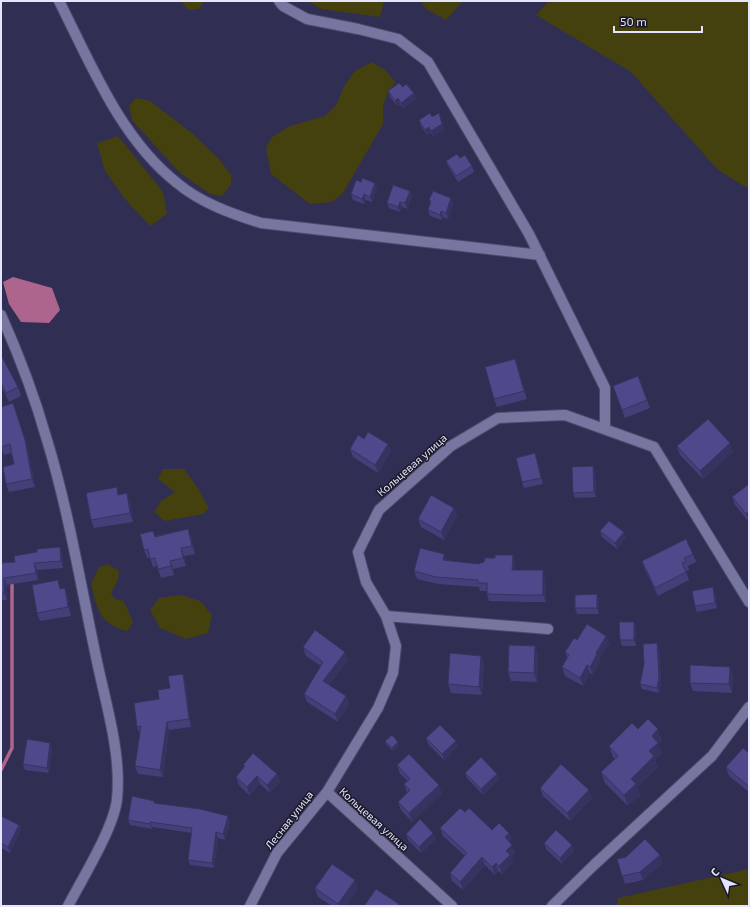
<svg xmlns="http://www.w3.org/2000/svg" width="750" height="907" viewBox="0 0 750 907" font-family="'Exo 2',sans-serif">
<style>
.green{fill:#44410e}
.water{fill:#ad658e}
.lines{fill:none;stroke-linecap:round;stroke-linejoin:round}
.stream{stroke:#ad658e;stroke-width:3.5}
.minor-casing{stroke:#4e4b6a;stroke-width:12}
.minor{stroke:#7776a0;stroke-width:10}
.wall{fill:#443f78}
.shaded-wall{fill:#373361}
.building{fill:#4f498b;stroke:#373361}
.labels{text-anchor:middle;stroke-width:3;stroke-linejoin:round;paint-order:stroke}
.street-label{font-size:11px;fill:#e4e4fc;stroke:#191929}
</style>
<rect width="100%" height="100%" fill="#302e52"/>
<path class="green" d="M181 1H204L199 9 188 10Z
M308 1H384L380 17 321 9Z
M421 1H463L446 20 426 9Z
M549 1H749V189L718 170 631 72 536 15Z
M372 62 385 70 395 82 388 92 383 106V124L343 193 332 202 310 204 271 174 266 148 272 137 290 126 325 116 336 105 345 85 355 71Z
M136 98 150 101 193 134 219 159 231 175V185L222 196 210 194 179 172 132 120 129 106Z
M118 136 163 192 167 214 150 226 125 199 105 171 97 143Z
M163 469H184L197 487 209 508 203 514 165 521 154 512 161 501 175 492 158 479Z
M108 564 119 571 118 580 111 593 115 599 124 601 133 622 127 631C99 624 97 608 91 584L99 567Z
M181 595 200 601 212 615 208 633 186 639 160 628 150 610 159 598Z
M749 869V906H617L618 898Z"/>
<path class="water" d="M13 277 52 288 60 310 49 323 21 322 9 304 3 282Z"/>
<g class="lines">
<path class="stream" d="M1 770 12 748V585"/>
<g class="minor-casing">
<path id="minor" d="M59 1C91 64 120 138 177 183 201 203 232 214 261 223L540 255
M279 1 283 6 307 19 358 29 398 39 428 62 529 234 605 388V429
M1 315C19 355 35 398 47 440 68 509 80 581 95 652 104 698 122 752 117 799 114 828 82 879 68 906
M386 616 548 629
M250 906 277 853 327 792
M452 906 327 792 378 708 393 673 396 646 386 616 366 582 358 552 379 510 451 446 498 418 565 415 654 447 749 602
M552 906 594 865 712 756 749 707"/>
</g>
<use href="#minor" class="minor"/>
</g>
<path class="wall" d="M403 87 414 93 416 99 403 108 400 104 397 106 390 97 388 91Z
M439 113 444 129 433 137 431 133 427 135 421 126 419 120 432 117Z
M460 158 472 166 474 172 458 182 448 166 446 161Z
M361 182 377 189 372 202 366 200 364 204 353 200 351 194Z
M410 191 412 196 407 209 402 207 400 212 389 208 387 203Z
M429 200 453 204 448 219 443 217 442 220 430 216 428 210 430 203Z
M1 355 18 387 21 396 9 402 2 388 1 389Z
M515 359 518 367 527 399 497 407 494 399Z
M616 395 647 400 650 408 625 418Z
M13 403 28 449 35 487 9 492 6 484 14 464 11 453 4 455 1 447Z
M364 439 388 444 391 452 378 473 353 457 350 449Z
M677 446 733 452 703 479 680 455Z
M537 459 543 484 524 488 522 482Z
M595 472 596 497 575 498 573 493Z
M749 484V522L735 505 732 497Z
M130 502 133 522 94 528 91 520Z
M454 508 457 516 444 540 421 527 418 519Z
M188 529 191 537 195 554 184 556 186 566 173 569 174 575 161 578 157 566 153 567 150 558H147L144 550 155 536Z
M600 531 626 538 617 549 602 537Z
M60 547 62 554 63 568 37 570 38 580 7 585V600H1V563L15 562 37 552Z
M444 554 447 561 478 564 515 562V570L545 577 546 602H525L489 601 487 594V591H480L479 587 438 584 417 579 414 571Z
M693 554 696 562 688 566 689 570 686 571 689 580 658 596 645 570 642 561Z
M61 589 68 597 71 616 40 621 37 613Z
M715 593 717 608 697 612 695 606Z
M597 594 599 600V614H577L575 608Z
M636 628V646H622L620 640Z
M606 636 609 644 599 660 600 662 593 675 590 673 583 686 565 676 562 667 567 658 565 652 577 640Z
M535 646 538 655 537 682 511 681 508 672Z
M303 647 348 660 329 685 346 696 349 704 338 722 307 702 304 694 321 666 306 656Z
M659 648 661 682 659 693 642 689 640 684Z
M481 656 484 664 482 695 451 693 448 684Z
M183 674 185 681 191 727 169 730 163 777 138 774 135 766 140 734 137 727 159 699Z
M733 675 732 693 693 691 690 683Z
M638 729 662 740 658 744 662 754 655 760 658 767 637 787 640 795 628 806 605 783 601 772 615 759 613 757 609 746Z
M426 738 458 746 444 760 428 744Z
M385 741 398 742 399 745 393 751 386 744Z
M52 748 49 773 25 770 23 764Z
M749 753V792L729 776 726 767Z
M243 765 277 774 280 782 270 793 260 784 250 796 239 785 236 777 244 767Z
M397 765 442 793 412 822 401 810 398 802 407 793 404 784 408 781 400 774Z
M465 773 497 774 499 779 483 795 467 778Z
M540 788 592 798 570 821 543 796Z
M154 801 155 803 230 822 225 840 218 838 214 868 190 865 188 860 192 833 152 827V829L130 825 128 820Z
M465 812 492 830 509 833 512 841 510 842 515 852 511 857 513 862 502 874 498 871 495 875 485 865 463 890 452 881 450 873 465 856 443 836 440 828Z
M1 816 19 825 21 830 10 853 1 848Z
M433 833 436 838 421 853 408 840 406 834Z
M544 843 572 845 574 851 562 864 546 849Z
M617 859 663 863 643 880 625 884Z
M315 888H358L346 906H332L318 897Z"/>
<path class="shaded-wall" d="M414 93 416 99 403 108 401 103Z
M398 98 400 104 397 106 395 101Z
M442 124 444 129 433 137 431 131Z
M429 127 431 133 427 135 425 130Z
M375 183 377 189 372 202 370 197Z
M410 191 412 196 407 209 405 203Z
M364 194 366 200 364 204 362 199Z
M451 198 453 204 448 219 446 213Z
M400 202 402 207 400 212 398 207Z
M441 211 443 217 442 220 440 215Z
M515 359 518 367 527 399 524 391Z
M13 403 28 449 35 487 32 479Z
M730 443 733 452 703 479 700 471Z
M388 444 391 452 378 473 375 465Z
M535 453 537 459 543 484 541 478Z
M593 466 595 472 596 497 594 492Z
M127 493 130 502 133 522 130 513Z
M454 508 457 516 444 540 441 532Z
M749 511V522L746 514Z
M188 529 191 537 195 554 192 546Z
M624 532 626 538 617 549 615 543Z
M60 547 62 554 63 568 61 561Z
M181 548 184 556 186 566 183 558Z
M444 554 447 561 443 560Z
M513 555 515 562V578L512 570Z
M170 561 173 569 174 575 171 566Z
M34 563 37 570 38 580 36 573Z
M543 570 545 577 546 602 543 595Z
M4 578 7 585V600L4 593Z
M713 587 715 593 717 608 715 603Z
M65 588 68 597 71 616 68 607Z
M597 594 599 600V614L597 608Z
M634 622 636 628V646L634 640Z
M606 636 609 644 599 660 600 662 593 675 590 667 596 653Z
M657 643 659 648 661 682 659 693 657 688Z
M535 646 538 655 537 682 534 673Z
M345 652 348 660 326 689 323 681Z
M481 656 484 664 482 695 479 687Z
M587 665 590 673 583 686 580 678Z
M730 667 733 675 732 693 729 684Z
M183 674 185 681 191 727 189 719Z
M346 696 349 704 338 722 335 714Z
M167 722 169 730 163 777 160 770Z
M658 729 662 740 658 744 662 754 655 760 658 767 637 787 640 795 628 806 624 795 631 779 652 736Z
M456 741 458 746 444 760 442 754Z
M398 742 399 745 393 751 392 748Z
M50 743 52 748 49 773 47 768Z
M277 774 280 782 270 793 267 785Z
M497 774 499 779 483 795 481 789Z
M257 776 260 784 250 796 247 787Z
M439 785 442 793 412 822 409 813Z
M589 790 592 798 570 821 567 813Z
M228 816 230 822 225 840 223 834Z
M150 822 152 827V829L150 824Z
M19 825 21 830 10 853 8 847Z
M216 832 218 838 214 868 212 863Z
M433 833 436 838 421 853 419 847Z
M509 833 512 841 508 845 505 837Z
M512 845 515 852 511 857 513 862 502 874 499 866 506 851Z
M572 845 574 851 562 864 560 858Z
M660 855 663 863 643 880 640 872Z
M482 857 485 865 463 890 460 882Z
M496 863 498 871 495 875 492 867Z
M355 880 358 888 346 906H339L338 904Z"/>
<path class="building" d="M399 83 403 87 406 84 414 93 401 103 398 98 395 101 388 91Z
M430 113 432 117 439 113 442 124 431 131 429 127 425 130 419 120Z
M457 154 460 158 465 155 472 166 456 176 446 161Z
M362 178 375 183 370 197 364 194 362 199 351 194 356 180 361 182Z
M393 185 410 191 405 203 400 202 398 207 387 203Z
M433 191 451 198 446 213 441 211 440 215 428 210 431 201 429 200Z
M1 355 18 387 6 393 1 383Z
M515 359 524 391 494 399 485 367Z
M638 376 647 400 622 410 613 386Z
M13 403 25 440 32 479 6 484 3 467 14 464 10 444 1 447V407Z
M708 419 730 443 700 471 677 446Z
M368 432 388 444 375 465 350 449 358 435 364 439Z
M535 453 541 478 522 482 516 458Z
M593 466 594 492 573 493 572 467Z
M749 484V511L746 514 732 497Z
M117 487 118 495 127 493 130 513 91 520 86 493Z
M431 495 454 508 441 532 418 519Z
M609 521 624 532 615 543 600 531Z
M188 529 192 546 181 548 183 558 170 561 171 566 158 569 155 558 150 559 148 549 144 550 140 534 153 531 155 537Z
M686 539 693 554 684 558 686 561 682 563 686 572 655 588 642 561Z
M60 547 61 561 34 563 36 573 4 578V593H1V563L15 562 14 556 37 552V549Z
M420 548 444 554 443 560 478 564 484 562 485 558H495V555H513L512 570H543V595H522L487 594V583H478V580L436 577 414 571Z
M58 580 60 589 65 588 68 607 37 613 32 585Z
M713 587 715 603 695 606 692 591Z
M597 594V608H575V595Z
M619 622H634V640H620Z
M587 624 606 636 596 653 597 654 590 667 587 665 580 678 562 667 569 655 565 652 574 638 577 640Z
M315 630 345 652 323 681 346 696 335 714 304 694 323 662 303 647Z
M657 643 659 676 657 688 640 684 644 664 643 644Z
M509 645 535 646 534 673 508 672Z
M450 653 481 656 479 687 448 684Z
M690 665 730 667 729 684 690 683Z
M183 674 189 719 167 722 160 770 135 766 141 726 137 727 134 703 159 699 158 690 170 688 168 676Z
M648 719 658 729 652 736 658 743 649 751 654 756 631 779 636 784 624 795 601 772 618 756 609 746 632 723 638 729Z
M440 725 456 741 442 754 426 738Z
M392 735 398 742 392 748 385 741Z
M27 739 50 743 47 768 23 764Z
M743 748 749 753V784L748 786 726 767Z
M253 753 277 774 267 785 257 776 247 787 236 777 245 766 243 765Z
M409 754 439 785 409 813 398 802 410 790 404 784 410 779 397 765Z
M481 757 497 774 481 789 465 773Z
M561 764 589 790 567 813 540 788Z
M132 796 154 801V803L200 809 228 816 223 834 216 832 212 863 188 860 192 828 150 822V824L128 820Z
M460 808 465 812 469 808 492 830 499 823 509 833 505 837 512 845 506 851 510 855 499 866 496 863 492 867 482 857 460 882 450 873 467 853 440 828Z
M1 816 19 825 8 847 1 843Z
M420 819 433 833 419 847 406 834Z
M556 830 572 845 560 858 544 843Z
M645 839 660 855 640 872 622 876 617 859 626 857Z
M332 864 355 880 338 904 315 888Z
M376 889 399 904 397 906H364Z"/>
<g class="labels">
<g class="street-label">
<text transform="translate(412 465) rotate(-41)" y="4">Кольцевая улица</text>
<text transform="translate(374 819) rotate(42)" y="4">Кольцевая улица</text>
<text transform="translate(289 820) rotate(-52)" y="4">Лесная улица</text>
</g>
</g>
<rect width="750" height="907" fill="none" stroke="#e4e4fc" stroke-width="4"/>
<g transform="translate(722 879) rotate(314)" stroke="#191929" stroke-width="3" paint-order="stroke">
<path d="M0-3L7 15L0 10L-7 15Z" fill="#e4e4fc"/>
<text y="-6" font-size="11" font-weight="bold" text-anchor="middle" fill="#e4e4fc">С</text>
</g>
<path d="M614 26v6h88v-6" fill="none" stroke="#e4e4fc" stroke-width="2"/>
<text x="620" y="26" font-size="12" fill="#e4e4fc" stroke="#191929" stroke-width="3" paint-order="stroke">50 m</text>
</svg>
